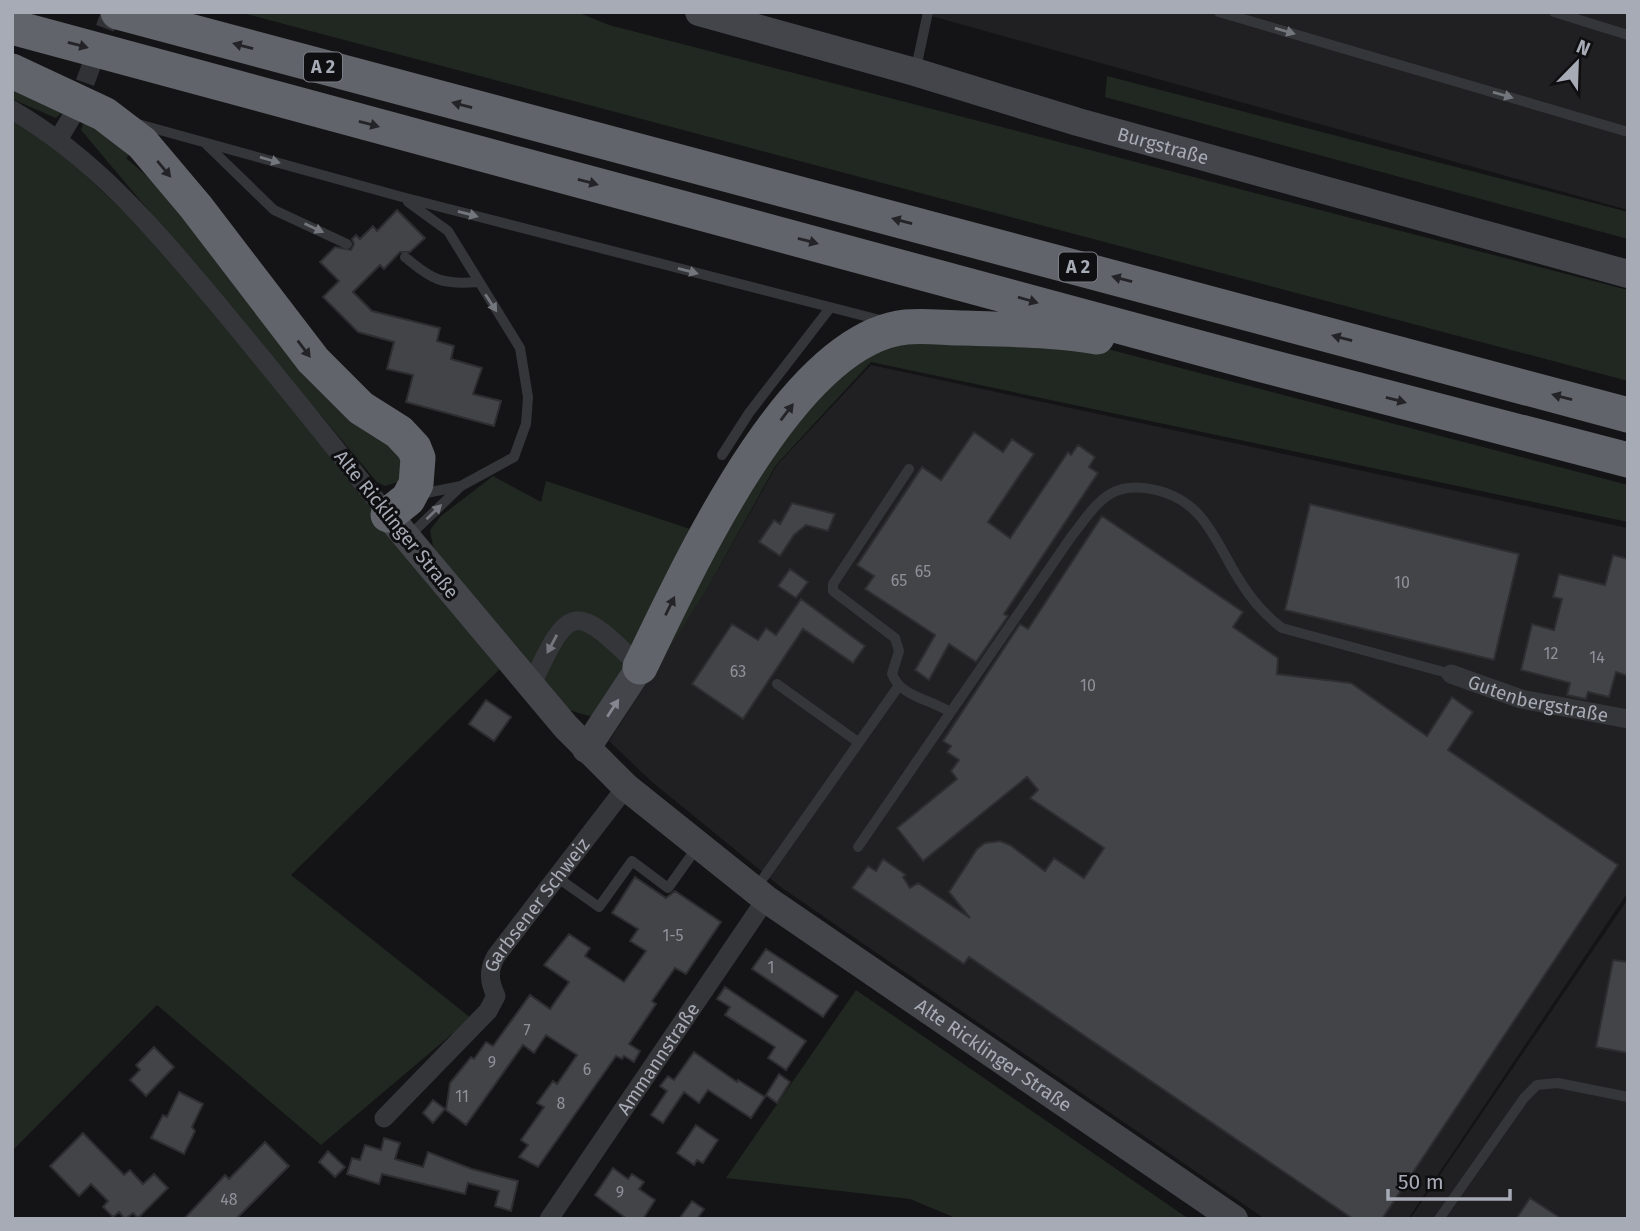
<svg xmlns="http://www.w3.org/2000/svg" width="1640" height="1231" viewBox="0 0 1640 1231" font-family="'Fira Sans',sans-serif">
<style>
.built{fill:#202022}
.green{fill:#202821}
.building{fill:#434448;stroke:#2e2e31;stroke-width:2}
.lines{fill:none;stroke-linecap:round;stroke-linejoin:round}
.street-tunnel{stroke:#313236;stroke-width:19;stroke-dasharray:19 10;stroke-linecap:butt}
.lane{stroke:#35363a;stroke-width:10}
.street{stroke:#35363a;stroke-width:19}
.secondary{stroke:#43454a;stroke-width:28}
.highway{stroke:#62646b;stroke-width:35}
.oneway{fill:#74767e}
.oneway2{fill:#242428}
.oneway3{fill:#848790}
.labels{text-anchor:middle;stroke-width:6;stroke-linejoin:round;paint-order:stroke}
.number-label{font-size:16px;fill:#8e919a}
.shield{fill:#0f0f11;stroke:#797c84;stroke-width:2}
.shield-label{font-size:18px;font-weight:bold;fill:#a7abb5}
.street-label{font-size:19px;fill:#a7abb5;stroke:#0f0f11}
</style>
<rect width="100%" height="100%" fill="#141416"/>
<path class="built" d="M917 12H1628V210Z
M871 365 1628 528V892L1408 1219H1265L782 888 652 782 609 741 707 589 777 465Z
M1628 899V1219H1410Z"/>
<path class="green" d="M239 12H577L609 25 1628 290V381Z
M1107 76 1628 212V239L1105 97Z
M12 83 65 110 56 118 12 99Z
M12 121 54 145 149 236 443 562 433 546 430 530 441 516 493 476 541 502 546 481 696 531 824 386 890 342 1104 348 1628 485V522L871 362 776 465 707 589 647 683 592 717 566 709 508 661 291 875 471 1018 321 1145 157 1005 12 1151Z
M84 121 129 155 126 158 148 177 404 454 398 482 385 486 377 482 81 130Z
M856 990 1189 1219H958L910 1199 726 1178Z"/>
<path class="building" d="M397 210 425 238 410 252H400L384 269 380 265 353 292 372 311 440 328 437 341 454 346 451 359 482 368 473 394 501 401 494 426 406 402 413 375 387 369 394 342 358 332 323 297 339 281 320 262 335 247 351 250 354 244 352 239 356 235 360 239 373 226 377 231Z
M974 432 1003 452 1012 439 1034 454 988 522 1010 538 1068 452 1071 455 1078 445 1095 457 1089 467 1098 473 1004 614 1008 616 976 662 949 644 929 680 915 670 935 635 865 589 874 576 857 565 922 467 941 480Z
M792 503 835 514 828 531 806 525 794 535 780 556 759 542 774 520 780 524Z
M1310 504 1519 554 1494 660 1285 610Z
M1102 516 1243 612 1233 627 1278 658 1277 674 1351 683 1427 736 1452 697 1473 712 1448 750 1618 865 1382 1219H1353L969 957 964 964 852 888 868 866 876 871 883 859 906 875 903 877 910 888 918 883 970 918 949 892 977 849 985 843 1000 841 1010 845 1045 871 1054 858 1084 878 1104 848 1030 798 1038 790 1027 777 923 861 897 828 957 779 951 771 959 760 947 752 951 746 943 741 1020 624 1028 629Z
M1613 555 1628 559V676L1616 672 1609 697 1588 692 1586 699 1567 695 1570 683 1521 670 1532 624 1554 630 1562 599 1553 597 1559 574 1605 585Z
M790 569 808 582 796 598 778 586Z
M801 599 865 646 853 663 803 629 743 719 692 684 732 624 758 640 766 628 776 635Z
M486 700 511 717 494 741 469 724Z
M635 877 666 898 675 891 721 922 686 974 675 968 652 1001 656 1004 629 1044 640 1051 634 1062 624 1056 622 1059 616 1056 538 1167 519 1157 528 1145 521 1140 544 1107 537 1103 553 1081 557 1084 577 1055 546 1035 534 1053 523 1045 466 1125 446 1110 450 1083 471 1057 474 1059 486 1042 493 1046 530 995 550 1009 569 982 544 965 569 934 590 948 585 956 624 982 646 951 630 941 638 929 612 913Z
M766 949 838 996 823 1017 752 969Z
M1613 960 1628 962V1053L1596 1047Z
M725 987 806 1041 786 1070 768 1058 775 1047 725 1015 730 1007 717 999Z
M154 1047 174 1067 146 1096 130 1080 140 1070 136 1065Z
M694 1052 737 1082 738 1080 765 1097 751 1118 708 1090 699 1103 684 1092 663 1123 651 1115 667 1091 660 1086 668 1076 674 1080Z
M779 1074 790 1082 777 1103 766 1095Z
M179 1092 203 1104 192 1127 195 1131 184 1154 151 1138 163 1115 167 1117Z
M433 1100 445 1109 433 1123 423 1113Z
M696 1125 718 1140 703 1163 697 1160 694 1165 677 1153Z
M83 1133 124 1175 130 1170 143 1184 154 1174 168 1188 138 1218 133 1213 125 1219 119 1212 113 1217 103 1207 108 1201 91 1184 79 1196 50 1166Z
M384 1138 400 1143 395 1159 423 1167 428 1152 472 1169 518 1181 511 1211 495 1206 499 1191 468 1183 465 1194 382 1174 379 1184 347 1174 352 1158 360 1160 365 1145 381 1150Z
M265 1142 289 1166 236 1219H184L225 1175 229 1179Z
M328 1151 345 1167 335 1177 319 1162Z
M613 1168 628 1179 632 1174 644 1182 639 1189 655 1200 643 1219H627L595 1195Z
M1530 1198 1562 1219H1516Z
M692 1201 704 1209 697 1219H679Z"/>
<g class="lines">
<path class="street-tunnel" d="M75 110 111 12"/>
<path class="lane" d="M1219 12 1628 132
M1554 12 1628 35
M916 68 928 12
M138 124 402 197 884 321
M207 145 274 210 347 244
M408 202 448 231 520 348 528 397 526 424 514 457 461 486 408 537
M405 257C432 280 442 285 478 282
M722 455 749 413 830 308
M909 469 833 584V591L895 638 899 651 892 674C901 697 928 698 950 712
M421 494 461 486
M777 684 858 742
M858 847 1071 537C1097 504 1109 479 1156 490 1206 502 1215 542 1240 581 1251 599 1265 615 1282 628L1451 674
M558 878 599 907 632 861 668 888 698 846
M757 887 898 687
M1439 1219 1524 1098 1537 1085 1558 1083 1628 1097"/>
<g class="street">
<path d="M12 110C97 159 158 233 220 307 277 376 333 445 388 515"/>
<path d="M59 138 74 113"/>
<path id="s1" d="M1451 674 1521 699 1628 719"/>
<path d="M531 686C569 604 574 601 640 667"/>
<path id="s2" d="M384 1118 488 1011 496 996C489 981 488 971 496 956L626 787"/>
<path id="s3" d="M549 1219 766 899"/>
</g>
<g class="secondary">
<path id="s4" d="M699 12 915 72 1078 122 1628 274"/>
<path id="s5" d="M388 515 566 727 626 787 766 899 1234 1219"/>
<path d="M586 749 640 667"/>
</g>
<path class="highway" d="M118 12 1628 415
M12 27 1259 364 1628 460
M12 71 104 114 142 143 196 207 313 360 361 408 399 432 414 448 418 458 416 484 408 499 388 515
M640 667C686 573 790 339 906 327 925 325 946 328 965 328 1009 330 1053 329 1097 337"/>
</g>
<defs><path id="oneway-solid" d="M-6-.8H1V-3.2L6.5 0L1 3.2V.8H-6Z" transform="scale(1.75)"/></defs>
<g class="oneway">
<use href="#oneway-solid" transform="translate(1285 31) rotate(16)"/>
<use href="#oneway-solid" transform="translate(1503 95) rotate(16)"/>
<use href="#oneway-solid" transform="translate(270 160) rotate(16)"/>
<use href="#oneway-solid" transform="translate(468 214) rotate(15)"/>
<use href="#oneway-solid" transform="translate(314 228) rotate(25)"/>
<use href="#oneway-solid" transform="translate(688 271) rotate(15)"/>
<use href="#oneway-solid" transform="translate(491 303) rotate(57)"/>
<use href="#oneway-solid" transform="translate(434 512) rotate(-44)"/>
<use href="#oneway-solid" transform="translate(552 644) rotate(118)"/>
</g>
<g class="oneway2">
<use href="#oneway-solid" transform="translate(78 45) rotate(15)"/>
<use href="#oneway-solid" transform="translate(243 46) rotate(-165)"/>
<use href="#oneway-solid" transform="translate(462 105) rotate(-165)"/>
<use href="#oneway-solid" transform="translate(369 124) rotate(15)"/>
<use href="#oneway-solid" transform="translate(164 169) rotate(50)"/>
<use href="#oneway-solid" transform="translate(588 182) rotate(15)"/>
<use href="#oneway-solid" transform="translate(902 221) rotate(-165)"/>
<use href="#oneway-solid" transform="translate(808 241) rotate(15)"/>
<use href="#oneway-solid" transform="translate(1122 279) rotate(-165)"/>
<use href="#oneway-solid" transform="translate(1028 300) rotate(16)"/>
<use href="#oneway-solid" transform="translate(1342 338) rotate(-165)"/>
<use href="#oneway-solid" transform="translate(304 349) rotate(53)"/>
<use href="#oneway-solid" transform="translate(1562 397) rotate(-165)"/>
<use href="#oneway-solid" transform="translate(1396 400) rotate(15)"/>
<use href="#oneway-solid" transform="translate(787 412) rotate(-53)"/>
<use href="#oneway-solid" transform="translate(670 606) rotate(-64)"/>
</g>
<use class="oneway3" href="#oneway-solid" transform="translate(613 708) rotate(-57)"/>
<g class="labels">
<g class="number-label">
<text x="923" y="577">65</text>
<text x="899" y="586">65</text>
<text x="1402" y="588">10</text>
<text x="1551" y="659">12</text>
<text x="1597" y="663">14</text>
<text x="738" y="677">63</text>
<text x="1088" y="691">10</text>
<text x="673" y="941">1-5</text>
<text x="771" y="973">1</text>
<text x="527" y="1036">7</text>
<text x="492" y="1068">9</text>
<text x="587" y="1075">6</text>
<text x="462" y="1102">11</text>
<text x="561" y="1109">8</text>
<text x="620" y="1198">9</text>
<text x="229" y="1205">48</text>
</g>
<g class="shield">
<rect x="304" y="52.5" width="38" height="29" rx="5"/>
<rect x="1059" y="252.5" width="38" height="29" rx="5"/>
</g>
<g class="shield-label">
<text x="323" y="73">A 2</text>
<text x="1078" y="273">A 2</text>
</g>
<g class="street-label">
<text dy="7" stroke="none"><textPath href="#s4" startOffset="483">Burgstraße</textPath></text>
<text transform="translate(397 524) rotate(51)" y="7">Alte Ricklinger Straße</text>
<text dy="7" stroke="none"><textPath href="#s1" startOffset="91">Gutenbergstraße</textPath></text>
<text dy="7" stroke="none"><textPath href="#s2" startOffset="273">Garbsener Schweiz</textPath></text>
<text dy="7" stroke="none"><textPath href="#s5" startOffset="817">Alte Ricklinger Straße</textPath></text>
<text dy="7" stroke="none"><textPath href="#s3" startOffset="194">Ammannstraße</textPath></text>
</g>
</g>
<rect width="1640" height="1231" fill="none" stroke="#a7abb5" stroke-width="28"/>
<g transform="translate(1577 63) rotate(23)" stroke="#0f0f11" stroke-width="5" paint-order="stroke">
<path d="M0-5L12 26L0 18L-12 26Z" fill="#a7abb5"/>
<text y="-10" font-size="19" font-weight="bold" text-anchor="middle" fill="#a7abb5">N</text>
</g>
<path d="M1388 1189v10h122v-10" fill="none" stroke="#a7abb5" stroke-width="3.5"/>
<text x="1398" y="1189" font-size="21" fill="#a7abb5" stroke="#0f0f11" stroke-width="5" paint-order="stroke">50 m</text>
</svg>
